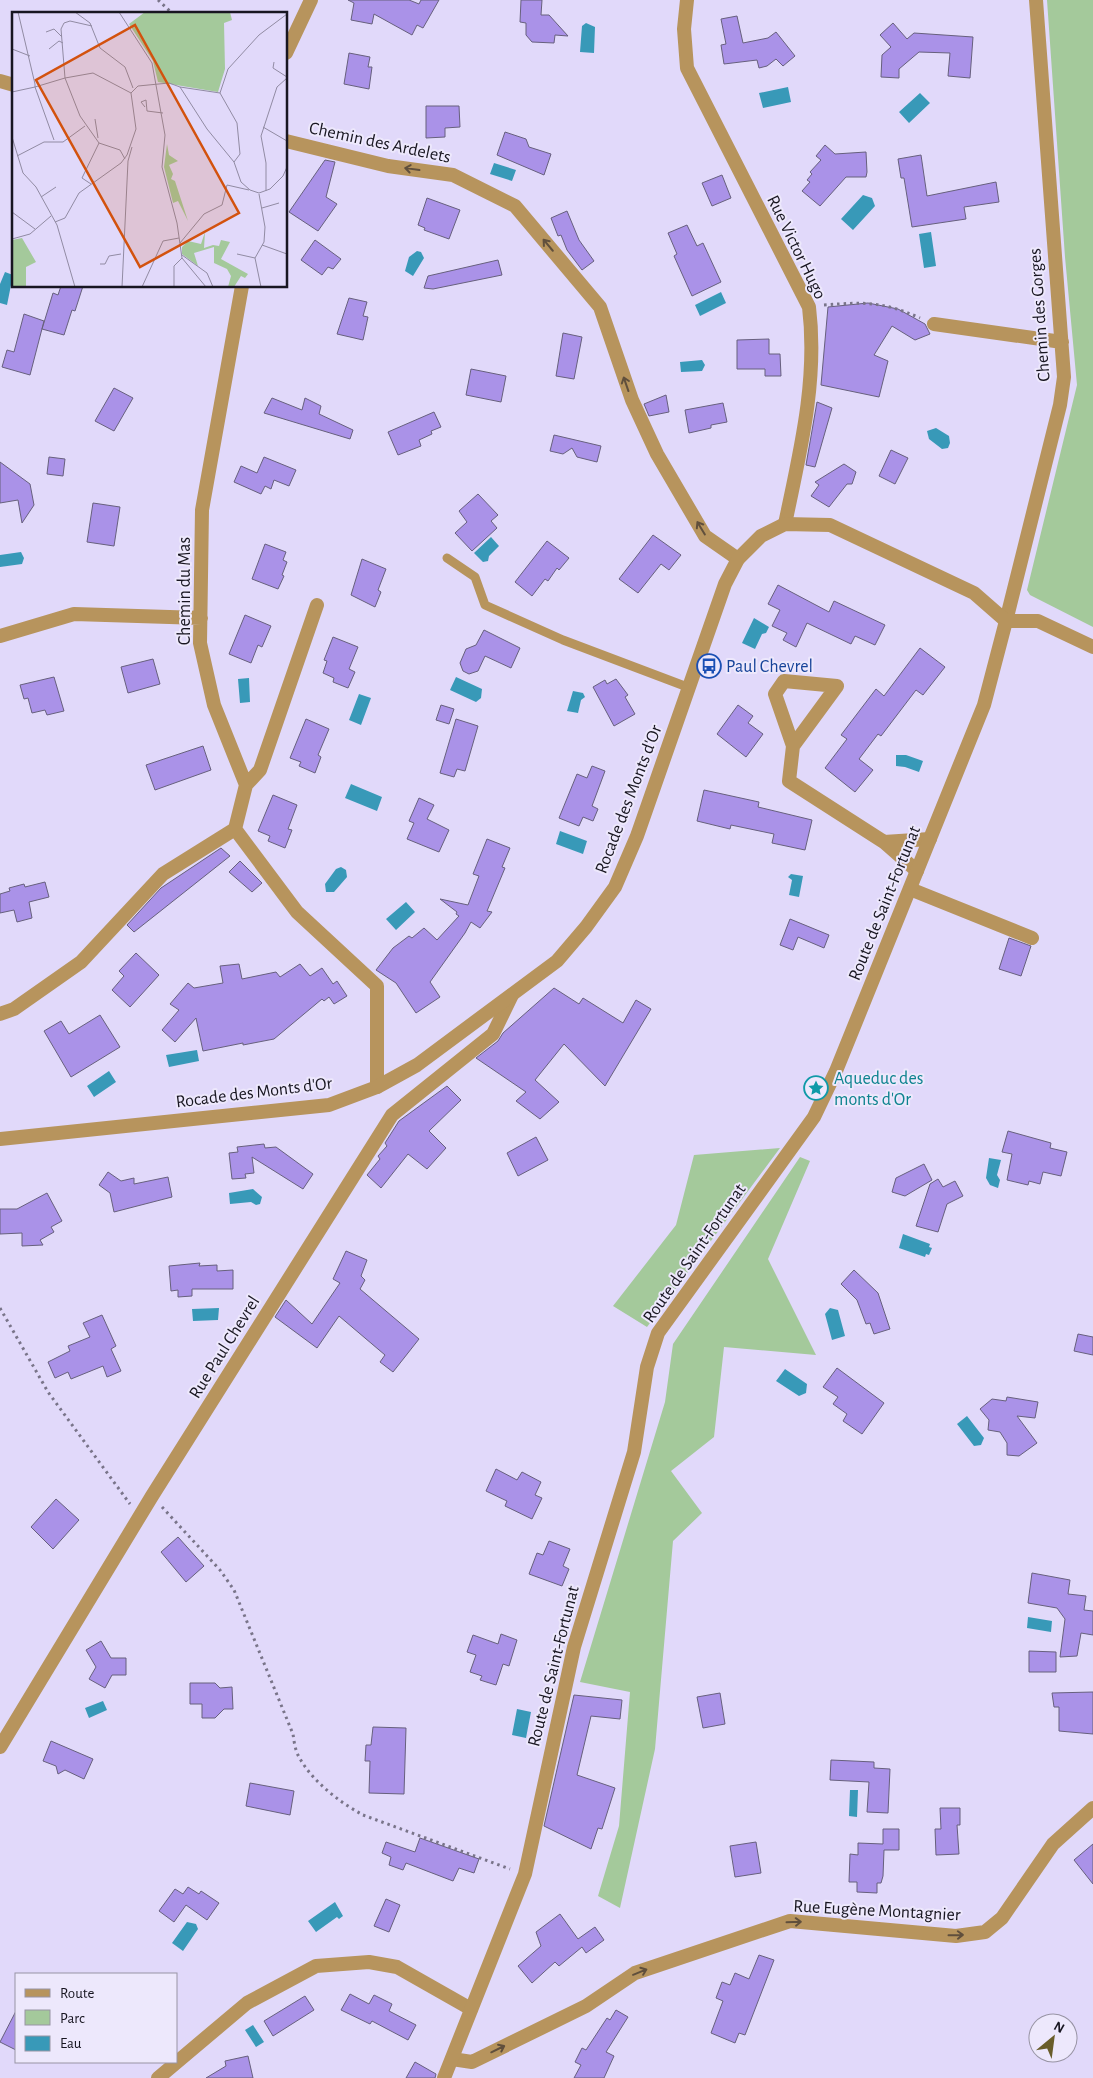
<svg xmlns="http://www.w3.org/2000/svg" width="1093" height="2078" viewBox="0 0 1093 2078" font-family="'Alegreya Sans',sans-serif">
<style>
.green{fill:#a4c99b}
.water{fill:#3899b8}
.building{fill:#aa92e8;stroke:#67607d}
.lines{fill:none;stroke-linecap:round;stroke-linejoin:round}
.path{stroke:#797489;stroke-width:3;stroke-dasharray:2.5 4;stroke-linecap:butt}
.service{stroke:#b7945d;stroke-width:9}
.minor{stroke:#b7945d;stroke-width:14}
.tertiary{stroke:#b7945d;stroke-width:14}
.oneway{stroke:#604f3c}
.labels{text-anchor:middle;stroke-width:4;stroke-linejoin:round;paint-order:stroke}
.street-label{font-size:18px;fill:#181621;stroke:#ede8fc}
.transit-label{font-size:18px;fill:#164399;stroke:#ede8fc;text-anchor:start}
.culture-label{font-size:18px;fill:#0d838f;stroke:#ede8fc;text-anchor:start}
.inset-road{fill:none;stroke:#918ba3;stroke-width:1}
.view{fill:#d3520e;fill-opacity:0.15;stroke:#d3520e;stroke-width:2.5}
.inset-edge{fill:none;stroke:#181621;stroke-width:2.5}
</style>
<rect width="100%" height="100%" fill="#e1d9fa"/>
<path class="green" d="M1047 0H1093V627L1030 595 1027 590 1077 385 1065 257Z
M780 1148 647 1327 613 1306 676 1225 694 1155Z
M800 1157 810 1161 768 1259 816 1355 724 1347 714 1437 671 1471 702 1513 673 1541 655 1749 620 1908 598 1896 619 1826 630 1692 580 1682 665 1402 673 1344Z"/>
<path class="water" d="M586 23 595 27 594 53 580 52 582 26Z
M788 87 791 102 763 108 759 93Z
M920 93 930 103 909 123 899 112Z
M494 163 516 170 512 181 490 174Z
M863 195 872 198 875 206 853 230 841 219Z
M931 232 936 266 924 268 919 234Z
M417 251 421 252 424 258 413 276 405 271 409 257Z
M5 272 13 275 7 305 0 303V284Z
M721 292 726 303 700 316 695 305Z
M702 360 705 365 702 371 681 372 680 362Z
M936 428 949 436 950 443 948 448 942 449 929 439 927 431Z
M491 537 499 546 489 556 488 561 483 562 474 553Z
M21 552 24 558 22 564 0 567V555Z
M754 618 769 627 766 633 762 634 755 649 742 643Z
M456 677 482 689 481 698 476 702 450 690Z
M249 678 250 702 240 703 238 679Z
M573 691 583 693 585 697 581 700 578 713 567 711Z
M359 694 371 698 361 725 349 720Z
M896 755H906L923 761 919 772 905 767 896 766Z
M351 784 382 797 377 811 345 798Z
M560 831 587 841 583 854 556 844Z
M341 867 346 870 347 877 334 892H326L325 884 336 869Z
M791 874 803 876 799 897 789 895 792 880 788 877Z
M406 902 415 912 396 930 386 919Z
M197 1050 199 1061 169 1067 166 1055Z
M109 1071 116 1082 94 1097 87 1086Z
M989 1158 1001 1160 997 1175 1000 1180 998 1188 990 1185 986 1178Z
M253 1189 262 1197 260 1204 256 1205 251 1202 230 1204 229 1193Z
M903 1234 930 1244 929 1247 932 1248 929 1255 926 1254 925 1257 899 1248Z
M219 1308 218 1320 193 1321 192 1309Z
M830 1308 838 1310 845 1336 832 1340 825 1314Z
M785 1369 807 1384 806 1393 799 1396 776 1381Z
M967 1416 984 1438 981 1445 974 1446 957 1424Z
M1028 1617 1052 1621 1051 1632 1027 1628Z
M103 1701 107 1710 89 1718 85 1708Z
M517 1709 531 1712 526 1738 512 1735Z
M850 1790H858L857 1817 849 1816Z
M335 1902 343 1916 339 1919 337 1917 316 1932 308 1921Z
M187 1922 196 1924 198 1929 183 1951 172 1943Z
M253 2025 264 2042 256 2047 245 2030Z"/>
<path class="building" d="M348 0H409L419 4 421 0H439L423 28 417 25 412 35 374 14 372 24 351 20 354 3Z
M521 0H542L541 15H549L568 36 555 35 554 43 532 42 526 35V23L520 22Z
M737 16 743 43 768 38 776 32 795 56 783 66 776 59 767 66 759 68 757 60 724 64 721 45 726 44 721 19Z
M893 23 907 39 914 33 973 37 970 78 948 76 950 53 919 52 899 69V78L881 77 882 55 891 47 880 35Z
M349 53 370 57 368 67H372L369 89 344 84Z
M426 106H459L460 127 445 128V137L426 138Z
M505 132 526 139 529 147 551 154 544 175 497 155Z
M825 145 835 154 866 152 867 172 866 177H846L820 206 802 191 810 182 807 180 812 174 810 172 821 160 816 156Z
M921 155 927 196 996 182 999 202 964 207 966 219 912 227 904 178H901L898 159Z
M325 160 335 162 326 197 337 204 318 231 289 212Z
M722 175 731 198 712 206 702 183Z
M427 198 460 210 449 239 424 230 425 228 418 225Z
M567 211 579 240 594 261 582 270 567 250 561 235 558 236 551 218Z
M687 225 697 246 703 243 721 282 692 296 674 256 677 254 668 233Z
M315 240 341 259 333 269 328 267 322 275 301 260Z
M498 260 502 275 433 289 424 288 428 276Z
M61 286H83L75 311 72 310 64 335 42 329 53 293 58 295Z
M349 298 367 302 363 316 368 317 363 340 337 334Z
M868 303 898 309 925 324 930 334 915 340 892 326 874 355 888 361 879 397 821 385 828 307Z
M24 314 44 321 30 375 2 367 7 350 14 352Z
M563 333 582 337 574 379 556 376Z
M769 339V354H780L781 376H765V369H737V340Z
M471 369 506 376 501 402 466 395Z
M114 388 133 398 114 431 95 421Z
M666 395 669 412 649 416 644 404Z
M272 398 302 410 305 398 321 406 319 414 353 430 350 439 264 413Z
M817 402 832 408 815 467 806 465Z
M723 403 727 422 711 425V428L689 433 685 410Z
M434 412 441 427 431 431 432 434 419 440 421 446 398 455 388 432Z
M554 435 601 446 597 462 577 457 572 448 563 454 550 451Z
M891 450 908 458 895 484 879 476Z
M49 457 65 459 63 476 47 474Z
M264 457 296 470 289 486 274 480 271 489 265 486 261 494 234 482 241 466 257 473Z
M0 462 30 484 34 505 22 523 18 500 0 503Z
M844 464 856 472 852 484H847L829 507 811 496 819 485 815 482Z
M478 494 498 515 491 521 497 528 472 551 455 533 467 522 459 511Z
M93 503 120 507 114 546 87 542Z
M653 535 681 555 669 570 661 564 638 593 619 579Z
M547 541 569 558 559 570 557 568 548 581 545 579 532 596 515 582Z
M265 544 286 552 283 560 287 562 282 575 284 576 278 589 252 579Z
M362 559 386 569 378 590 381 592 375 607 351 595Z
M778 585 829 612 834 601 885 625 875 645 855 636 851 644 807 623 796 647 783 640 787 633 772 626 780 610 768 604Z
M245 615 271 626 262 647 258 645 251 663 229 654Z
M484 630 520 648 511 668 485 656 478 671 469 674 463 671 460 663 466 649 476 645Z
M333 637 358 647 349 669 355 672 348 688 333 682 334 678 323 673 327 661 324 660Z
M920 648 945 667 923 695 916 690 881 736 878 734 859 759 873 770 855 792 825 768 847 739 841 735 876 689 884 696Z
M153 659 160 684 128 693 121 667Z
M54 677 64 711 47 715 45 710 32 713 28 698 24 699 20 685Z
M616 679 628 695 625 697 635 714 614 726 593 687 605 680 607 684Z
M441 705 454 709 449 724 436 720Z
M738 705 753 716 748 723 763 734 746 757 717 734Z
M306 719 329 729 318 755 321 757 315 773 299 766 301 762 290 758Z
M456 719 478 726 465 771 457 769 454 777 440 773Z
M203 746 211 770 155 790 146 765Z
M592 766 605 771 592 806 598 809 593 821 583 817 579 826 559 818 577 774 587 778Z
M704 790 759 802 758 807 812 820 805 850 772 843 774 834 731 825 730 829 697 821Z
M273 795 297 805 288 829 292 830 285 848 268 841 270 836 258 831Z
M419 798 434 805 427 819 449 830 439 852 407 839 414 823 409 821Z
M487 839 510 848 502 867 505 868 487 911 492 912 480 928 471 922 465 933 430 982 440 997 416 1013 396 983 376 970 393 948 409 936 412 938 424 928 437 940 459 916 456 914 457 912 440 899 468 905 479 876 473 874Z
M221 848 230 856 134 932 127 925 161 888Z
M240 861 262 883 252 892 229 872Z
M45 882 49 897 29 902 32 918 17 922 14 910 0 913V894L10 891 9 888 24 884 25 887Z
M790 919 829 935 824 948 798 937 793 950 780 945Z
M1009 938 1031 946 1021 976 999 969Z
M136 953 159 975 130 1007 112 990 124 976 119 971Z
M239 964 242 979 276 972 280 977 300 964 310 976 322 968 333 984 337 981 347 996 334 1004 329 997 324 1001 322 999 274 1039 243 1045V1043L203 1051 196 1018 175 1042 162 1030 179 1010 170 1004 188 983 194 988 223 983 220 966Z
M554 988 579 1004 583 998 623 1023 636 1000 651 1009 605 1086 564 1044 535 1080 559 1102 540 1119 516 1101 526 1092 476 1058 498 1041 503 1033Z
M100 1015 120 1047 71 1077 44 1031 61 1021 69 1034Z
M447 1086 461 1100 429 1131 446 1148 427 1169 408 1154 381 1188 367 1175 380 1159 378 1156 387 1146 385 1143 399 1121Z
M1008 1131 1051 1143 1050 1148 1067 1152 1061 1176 1043 1172 1040 1184 1029 1181 1028 1185 1007 1180 1012 1154 1002 1152Z
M536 1137 548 1160 518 1176 507 1153Z
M264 1144 265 1148 276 1147 313 1174 303 1189 252 1157 254 1173 245 1174 246 1178 232 1179 229 1153 238 1152 237 1147Z
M924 1164 932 1180 905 1196 892 1192 896 1178Z
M108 1172 121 1181 134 1178V1184L168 1177 172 1197 114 1212 110 1193 99 1185Z
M938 1179 943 1187 955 1181 963 1196 947 1204 938 1232 916 1226 930 1184Z
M47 1193 62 1221 51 1227 54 1232 40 1240 43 1245 22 1246V1233L0 1234V1209H17Z
M346 1251 367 1260 361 1276 365 1280 360 1289 419 1339 393 1372 380 1362 385 1355 339 1316 317 1348 275 1317 286 1300 312 1324 340 1283 333 1279Z
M200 1263 199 1266 217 1265V1271L233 1270V1289H192V1296L178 1297V1290L171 1291 169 1266Z
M854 1270 878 1293 890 1329 874 1334 870 1323 866 1324 857 1300 841 1284Z
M102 1315 116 1346 111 1349 121 1371 107 1377 103 1366 71 1379 68 1372 55 1378 48 1362 70 1351 68 1346 90 1337 83 1323Z
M1078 1334 1093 1337V1355L1074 1351Z
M837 1368 884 1403 862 1434 843 1421 847 1414 833 1404 838 1397 823 1387Z
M1007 1397 1038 1402 1035 1418 1017 1416 1037 1443 1019 1456 1007 1455V1443L1000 1432 988 1430 989 1420 980 1409 992 1399 1006 1401Z
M496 1469 517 1480 522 1472 541 1482 535 1495 542 1498 532 1519 505 1506 507 1501 486 1491Z
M56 1499 79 1520 53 1549 31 1527Z
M178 1537 204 1566 186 1582 161 1552Z
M549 1541 570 1549 563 1566 569 1569 562 1586 529 1574 537 1553 543 1555Z
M1032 1573 1070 1580 1068 1594 1086 1596 1084 1610 1093 1611V1635L1081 1633 1077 1656 1060 1657 1065 1619 1057 1608 1028 1603Z
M501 1634 517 1640 509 1666 503 1664 496 1685 480 1680 482 1676 470 1672 476 1655 467 1652 473 1635 498 1644Z
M101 1641 111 1658H126V1675H112L105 1688 89 1679 96 1667 86 1650Z
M1029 1651 1056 1652V1672H1029Z
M190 1683H215L220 1688 232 1687 233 1709H224L215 1718H202V1704H190Z
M1093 1692V1734L1059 1731V1707H1054L1052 1693Z
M720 1693 725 1724 703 1728 697 1697Z
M574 1695 622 1700 620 1719 591 1716 577 1775 615 1788 602 1829 598 1828 591 1849 544 1826Z
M373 1727 406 1728 404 1794 369 1793 370 1761H365L366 1745H371Z
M51 1741 93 1759 84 1779 65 1770 58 1774 56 1766 43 1761Z
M831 1760 874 1762V1768L890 1769 888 1813 867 1812 869 1782 830 1780Z
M250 1783 294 1791 290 1815 246 1806Z
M940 1808H960V1825H957L959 1854 936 1855 935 1829H941Z
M883 1829H899V1850H884L883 1876 881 1883H877V1893L857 1892V1882H849L850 1854 858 1855V1843L883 1844Z
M420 1838 479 1859 474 1873 459 1868 453 1881 406 1863 403 1870 389 1865 391 1857 382 1853 386 1842 415 1852Z
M756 1842 761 1873 735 1877 730 1846Z
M1093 1844V1884L1074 1860Z
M188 1887 199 1894 201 1891 219 1903 207 1920 186 1905 174 1922 159 1911 175 1889 183 1894Z
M386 1899 400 1905 389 1932 374 1926Z
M560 1914 578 1939 595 1927 604 1940 586 1953 582 1947 559 1966 555 1962 532 1983 518 1966 541 1946 536 1932Z
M759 1955 774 1960 745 2035 739 2033 735 2043 711 2033 723 2001 716 1998 722 1982 730 1985 735 1973 749 1979Z
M350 1994 369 2004 374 1995 392 2004 389 2011 416 2025 408 2040 372 2021 370 2024 341 2010Z
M305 1996 314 2010 273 2036 264 2021Z
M616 2010 628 2017 606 2052 614 2056 604 2078H574L581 2065 575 2062 582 2048 586 2050 607 2018 610 2020Z
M16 2011V2050L0 2042Z
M248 2056 253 2078H206L226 2066 225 2061Z
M415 2062 436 2074 435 2078H406Z"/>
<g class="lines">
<path class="path" d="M158 0 173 14
M824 305C864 302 882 301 920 318
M0 1308 48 1392 130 1504
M162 1507 220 1570 234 1590 293 1734C294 1741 295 1750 299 1757 312 1781 339 1802 363 1815L510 1869"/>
<path class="service" d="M447 558 475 577 485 605 563 640 690 688"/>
<path class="minor" d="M687 0 684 29 687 68 809 307C818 380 800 452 785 524
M286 53 311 0
M0 81 14 85
M286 141 388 166 453 175 515 206 600 307 632 400 657 454 705 536 738 559
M934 324 1062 342
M1006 621 1060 405 1064 377 1036 0
M0 636 74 614 201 618
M793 746 775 694 784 681 837 686 793 746 789 781 884 842 917 871
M246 785 260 770 317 605
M235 829 297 912 377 986V1087
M884 842 930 839
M910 889 1032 938
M0 1014 14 1009 81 962 163 874 235 829 246 785 214 705 200 643 202 510 242 286
M0 1747 152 1496 392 1115 493 1034 512 995
M452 2059 472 2062 586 2006 635 1973 790 1921 956 1936 985 1932 1002 1918 1053 1844 1093 1808
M158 2078 247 2003 316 1966 369 1962 397 1967 471 2009"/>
<path class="tertiary" d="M0 1139 329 1105 377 1087 417 1065 557 961 586 927 615 887 637 836 725 584 738 559 761 536 785 524 830 525 974 593 1006 621H1038L1093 647
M444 2078 525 1874 574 1647 634 1452 647 1367 658 1333 814 1117 836 1071 984 705 1006 621"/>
</g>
<defs><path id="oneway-shaft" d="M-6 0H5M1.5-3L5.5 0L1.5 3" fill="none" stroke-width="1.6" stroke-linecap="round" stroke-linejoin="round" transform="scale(1.25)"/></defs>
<g class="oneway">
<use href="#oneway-shaft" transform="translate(412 169) rotate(-172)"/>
<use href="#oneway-shaft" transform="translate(548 245) rotate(-130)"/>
<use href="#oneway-shaft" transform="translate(626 384) rotate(-109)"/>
<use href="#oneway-shaft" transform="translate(701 528) rotate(-121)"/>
<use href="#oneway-shaft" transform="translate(794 1922) rotate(-2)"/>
<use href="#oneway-shaft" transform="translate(956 1935) rotate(-1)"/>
<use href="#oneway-shaft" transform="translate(640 1972) rotate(-22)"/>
<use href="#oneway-shaft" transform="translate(498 2049) rotate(-26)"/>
</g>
<defs>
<g id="bus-ring" transform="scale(1.25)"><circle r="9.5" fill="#ede8fc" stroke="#1a4fb4" stroke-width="1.5"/><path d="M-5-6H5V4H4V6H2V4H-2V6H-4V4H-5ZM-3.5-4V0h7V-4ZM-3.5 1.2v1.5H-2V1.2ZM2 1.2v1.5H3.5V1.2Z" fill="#1a4fb4"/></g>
<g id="sight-ring" transform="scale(1.25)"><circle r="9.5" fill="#ede8fc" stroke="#0f9aa8" stroke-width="1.5"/><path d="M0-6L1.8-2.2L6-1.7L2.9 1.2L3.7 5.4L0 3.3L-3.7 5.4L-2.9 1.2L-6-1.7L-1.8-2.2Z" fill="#0f9aa8"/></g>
</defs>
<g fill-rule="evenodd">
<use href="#bus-ring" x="709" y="666"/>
<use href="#sight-ring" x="816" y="1088"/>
</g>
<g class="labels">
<g class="street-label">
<text transform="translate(380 142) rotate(12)" y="6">Chemin des Ardelets</text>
<text transform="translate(797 247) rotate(64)" y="6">Rue Victor Hugo</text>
<text transform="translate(1039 315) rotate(-94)" y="6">Chemin des Gorges</text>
<text transform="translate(184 591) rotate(-90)" y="6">Chemin du Mas</text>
<text transform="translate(628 799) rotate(-69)" y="6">Rocade des Monts d'Or</text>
<text transform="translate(884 903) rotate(-68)" y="6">Route de Saint-Fortunat</text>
<text transform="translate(254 1092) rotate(-7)" y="6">Rocade des Monts d'Or</text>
<text transform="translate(694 1253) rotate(-55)" y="6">Route de Saint-Fortunat</text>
<text transform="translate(224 1347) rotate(-58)" y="6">Rue Paul Chevrel</text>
<text transform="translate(553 1666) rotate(-76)" y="6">Route de Saint-Fortunat</text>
<text transform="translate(877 1910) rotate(3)" y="6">Rue Eugène Montagnier</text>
</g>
<g class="transit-label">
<text x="726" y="672">Paul Chevrel</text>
</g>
<g class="culture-label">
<text x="834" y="1084">Aqueduc des<tspan x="834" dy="21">monts d'Or</tspan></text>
</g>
</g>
<g transform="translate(12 12)">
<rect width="275" height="275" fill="#e1d9fa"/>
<path d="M133 0H218L220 8 212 11 213 57 206 80 146 70 141 49 117 12ZM155 132 157 143 166 149 157 153 161 162 159 167 163 169 176 209 166 189 161 191 152 155ZM193 220 192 236 201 233 207 234 209 228 218 230 209 247 236 262 233 266 229 264 222 275H216L219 264 215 257 202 251V235L182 241 186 254 170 242V235L176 229 189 232ZM10 226 24 250 14 255V275H0V228Z" fill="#a4c99b"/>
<path class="inset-road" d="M63 0 78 11 88 36 113 55 121 76M107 0 140 51 153 123 150 155 165 211 170 246 194 275M34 20 42 17 50 25M0 37 18 44M37 37 47 29 51 31M262 50 261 56 275 65M168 75 208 81 216 57 247 23 275 2M0 80 23 75V72L6 0M208 81 225 111 228 142 222 150M133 95 129 90 134 88 135 99 151 101M83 107 86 126M251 115 275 129M0 125 11 161 24 175 45 213 63 275M42 128 23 75 53 66 49 17 52 11 58 9 80 14M87 131 108 138 113 147M5 144 32 130H51L73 114M79 172 70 166 87 131 68 104 53 66 81 61 119 81M254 179V151L249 124 265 75 275 66M247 182 253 215 252 230 243 246 249 275M29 185 44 175M250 196 267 191M0 200 23 217M43 210 53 206 67 181 109 151 115 143 124 117 119 81 126 74 157 71 168 75 195 117 222 150 229 170 238 178 247 181 258 177 271 164 275 155M0 227 18 222 39 204M168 231 192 202 210 193 215 173 237 178M250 233 275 242M225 242 243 246M170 243 195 261 201 275M88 252H93L97 244 109 242M110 275 116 149 120 135M130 275 151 229 167 226M162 275V254L170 246"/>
<path class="view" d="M123 13 227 201 128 255 24 68Z"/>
<rect width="275" height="275" class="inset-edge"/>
</g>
<rect x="15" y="1973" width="162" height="90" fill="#ede8fc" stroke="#9894a4"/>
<rect x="25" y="1989" width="25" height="8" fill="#b7945d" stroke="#9894a4"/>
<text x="60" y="1998" font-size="15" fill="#181621">Route</text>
<rect x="25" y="2010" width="25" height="15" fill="#a4c99b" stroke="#9894a4"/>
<text x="60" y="2023" font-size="15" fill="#181621">Parc</text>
<rect x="25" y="2036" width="25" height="15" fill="#3899b8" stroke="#9894a4"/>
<text x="60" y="2048" font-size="15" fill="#181621">Eau</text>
<g transform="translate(1053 2038) rotate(29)"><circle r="24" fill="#ede8fc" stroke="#9894a4"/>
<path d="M0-4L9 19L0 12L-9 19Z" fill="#695d2a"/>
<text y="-8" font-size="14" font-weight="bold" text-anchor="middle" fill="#181621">N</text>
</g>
</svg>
